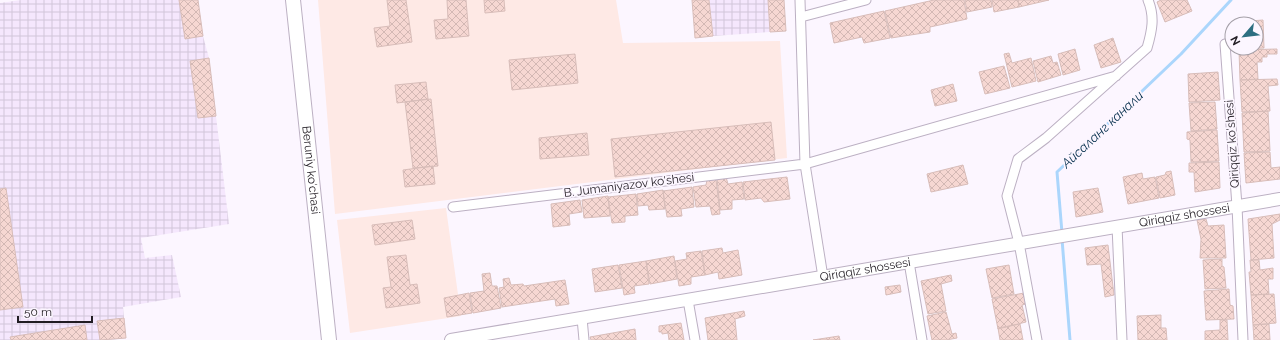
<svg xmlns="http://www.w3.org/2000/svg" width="1280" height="340" viewBox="0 0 1280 340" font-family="Raleway,sans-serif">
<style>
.industrial{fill:url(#industrial-grid)}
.education{fill:#fee9e5}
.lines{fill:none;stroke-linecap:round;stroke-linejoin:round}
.stream{stroke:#abd6fc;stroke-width:3}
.building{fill:url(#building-cross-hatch);stroke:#d8bdb9}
.minor-casing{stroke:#bcb0c3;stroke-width:11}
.secondary-casing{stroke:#bcb0c3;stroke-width:14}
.primary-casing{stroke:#bcb0c3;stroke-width:16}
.minor{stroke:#fff;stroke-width:9}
.secondary{stroke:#fff;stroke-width:12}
.primary{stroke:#fff;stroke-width:14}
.labels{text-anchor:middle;stroke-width:3.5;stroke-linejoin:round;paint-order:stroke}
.street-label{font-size:12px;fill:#211c23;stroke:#fcf6ff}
.water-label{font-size:13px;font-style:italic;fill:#032d4b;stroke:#fcf6ff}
</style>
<defs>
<pattern id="industrial-grid" width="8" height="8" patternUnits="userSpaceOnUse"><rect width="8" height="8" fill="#f5e7fd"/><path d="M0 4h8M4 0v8" fill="none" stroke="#d2c6d9"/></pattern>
<pattern id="building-cross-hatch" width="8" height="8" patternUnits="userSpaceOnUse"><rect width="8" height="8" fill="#f6d7d2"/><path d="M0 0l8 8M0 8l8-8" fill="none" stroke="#d3b8b4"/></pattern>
</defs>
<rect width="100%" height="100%" fill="#fcf6ff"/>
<path class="industrial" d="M21 0H198L203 36 209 58 229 224 141 238 145 258 172 255 181 297 123 307 126 338 109 340H0V3Z
M709 0H768L770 32 713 36Z"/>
<path class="education" d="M318 0H616L623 43 780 41 787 158 335 214Z
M446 208 461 316 350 333 337 220Z"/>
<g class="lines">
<path class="stream" d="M1062 233 1057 172 1181 54 1231 0
M1062 239 1070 340"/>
</g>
<path class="building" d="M179 0H198L203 36 185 39Z
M387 0H406L412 42 377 47 374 28 390 26Z
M447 0H466L469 36 436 39 434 20 448 19Z
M484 0H504L505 11 485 13Z
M692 0H709L713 36 695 38Z
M768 0H784L786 31 770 32Z
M934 0H964L967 19 930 27V32L891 38 885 11Z
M965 0H991L992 7 967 12Z
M992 0H1018L1019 7 994 12Z
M1018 0H1049L1019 7Z
M1161 0H1187L1192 11 1165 22 1157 2Z
M884 11 890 38 864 43 862 37 834 43 830 23Z
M1263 20 1264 48 1239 49V48H1256V24H1238L1237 22Z
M1113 38 1121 62 1101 68 1094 45Z
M1075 49 1080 70 1063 75 1058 54Z
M1277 49V54H1267V57H1262V62H1257L1258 79 1240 80 1239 50Z
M1009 53 1012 63 1031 58 1036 81 1012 87 1004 54Z
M575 54 578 83 512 90 509 60Z
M1051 56 1053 63 1057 62 1061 75 1038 82 1033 61Z
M209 58 216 116 198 118 190 61Z
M1004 66 1010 88 985 94 979 72Z
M1218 72 1220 100 1189 102 1188 74Z
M1277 79 1278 85 1268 86 1270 111 1242 112 1240 80Z
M426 82 428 99 397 103 395 85Z
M953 84 957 101 935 106 931 90Z
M431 99 438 166 413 168 405 102Z
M1215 102 1217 129 1191 131 1189 103Z
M1268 111 1270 151 1244 152 1242 113Z
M771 122 775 160 615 177 611 139Z
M1217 130 1219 161 1191 162 1190 140 1187 139V132Z
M587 133 589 155 540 159 539 138Z
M1270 152 1271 168 1280 167V179L1246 183 1244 153Z
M1219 162 1220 188 1195 192 1194 172H1189V163Z
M963 165 968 184 931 192 927 174Z
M433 166 435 184 405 187 403 170Z
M1171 171 1175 195 1160 198 1156 177 1165 175 1166 172Z
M1142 173 1143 179 1155 177 1159 198 1128 204 1123 177Z
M726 177 728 184 742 182 744 199 732 200V209L720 210 717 178Z
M787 177 790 199 764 202 761 198 745 200 743 182Z
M716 179 720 214 712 215 710 206 696 207 693 187 706 185 707 180Z
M692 187 694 207 681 209 682 216 667 217 663 191Z
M6 188 23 307 0 310V189Z
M1098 188 1103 212 1076 217 1073 192Z
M663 190 665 209 649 210 648 205 638 206 637 194Z
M636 194 638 215 625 216V222L612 223 608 197Z
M608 196 610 216 584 218 582 200Z
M580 200 582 212 569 214 570 225 553 227 551 204Z
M1280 214V220L1272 224 1274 258 1251 260 1248 219Z
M1206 219 1208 226 1224 225 1226 258H1200L1201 239 1197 220Z
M412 220 415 239 375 245 372 225Z
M1108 245 1114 295 1105 297 1101 264 1087 265 1085 248Z
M722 248 723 253 738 250 742 275 719 279 718 272 705 275 702 251Z
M701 251 705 275 691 277V284L679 286 675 261 687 259 686 253Z
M406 255 410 285 417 284 420 303 386 308 383 288 391 287 387 257Z
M674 256 677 279 650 284 646 261Z
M1222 259V266L1224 267 1226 288 1205 289 1203 260Z
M1250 260H1259L1260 270 1273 268V279H1268L1269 294 1251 295 1249 272H1251Z
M646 261 649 284 634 286 635 293 624 295 619 265Z
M618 265 622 288 595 292 592 269Z
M1009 265 1014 294 992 298 986 269Z
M490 273 492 286H497L501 308 473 313 470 293 484 291 482 274Z
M951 275 952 281 941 284 946 311 928 314 921 281Z
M509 278 511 285 523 284 524 286 565 280 569 304 556 306 555 299 502 307 499 288 504 287 503 279Z
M900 285 901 292 886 295 885 287Z
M1229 289 1230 305 1233 306 1234 319 1206 320 1204 291Z
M469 293 472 313 447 317 444 298Z
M1024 293 1026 304 1022 305 1026 322 998 329 992 299Z
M1274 294 1276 323 1253 325 1251 295Z
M744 311 745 316 735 319 737 340H708L705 318Z
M946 312 952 334 956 333 957 338 946 340H932L927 316Z
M1161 315V328H1166L1167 340H1138L1137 316Z
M124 318 126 338 100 340 97 321Z
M1220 320H1227L1228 340H1205V331L1220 330Z
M681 323 684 340H669L668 333 662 334V332H659V326Z
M1020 324 1023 340H1000L998 328Z
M1269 324 1270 340H1254L1253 325Z
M85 325 87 340H11L10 337Z
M635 329 636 340H591L590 337Z
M839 336 840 340H813Z"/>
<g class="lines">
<g class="minor-casing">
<path id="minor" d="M800 0 805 164 823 277
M801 17 866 0
M1225 44 1237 206 1243 340
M453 207 805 164 1116 76
M1117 226 1122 340
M909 262 922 340
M688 300 695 340
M582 318 584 340
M1037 340 1019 243 1007 196 1018 159 1046 138 1147 48C1152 31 1155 17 1148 0"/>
</g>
<g class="secondary-casing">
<g id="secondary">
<path id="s1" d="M451 340 1280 199"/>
</g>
</g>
<g class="primary-casing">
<g id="primary">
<path id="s2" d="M293 0 329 340"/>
</g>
</g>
<use href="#minor" class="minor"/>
<use href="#secondary" class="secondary"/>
<use href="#primary" class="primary"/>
</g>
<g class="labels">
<g class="street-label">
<text transform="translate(1232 144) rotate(-94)" y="4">Qiriqqiz ko'shesi</text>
<text dy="4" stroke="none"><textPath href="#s2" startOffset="171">Beruniy ko'chasi</textPath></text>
<text transform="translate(629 185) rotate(-7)" y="4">B. Jumaniyazov ko'shesi</text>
<text dy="4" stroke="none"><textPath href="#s1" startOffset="744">Qiriqqiz shossesi</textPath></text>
<text dy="4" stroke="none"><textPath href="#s1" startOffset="420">Qiriqqiz shossesi</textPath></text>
</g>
<g class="water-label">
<text transform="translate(1102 129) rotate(-43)" y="5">Айсаланг канали</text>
</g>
</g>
<g transform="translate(1244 36) rotate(242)"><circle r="19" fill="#fcf6ff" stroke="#a49fa7"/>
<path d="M0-3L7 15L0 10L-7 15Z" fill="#2d6f81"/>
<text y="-6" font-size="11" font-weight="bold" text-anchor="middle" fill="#211c23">N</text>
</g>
<path d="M18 316v6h74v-6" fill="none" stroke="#211c23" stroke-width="2"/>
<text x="24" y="316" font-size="12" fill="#211c23" stroke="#fcf6ff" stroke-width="3" paint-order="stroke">50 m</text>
</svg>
